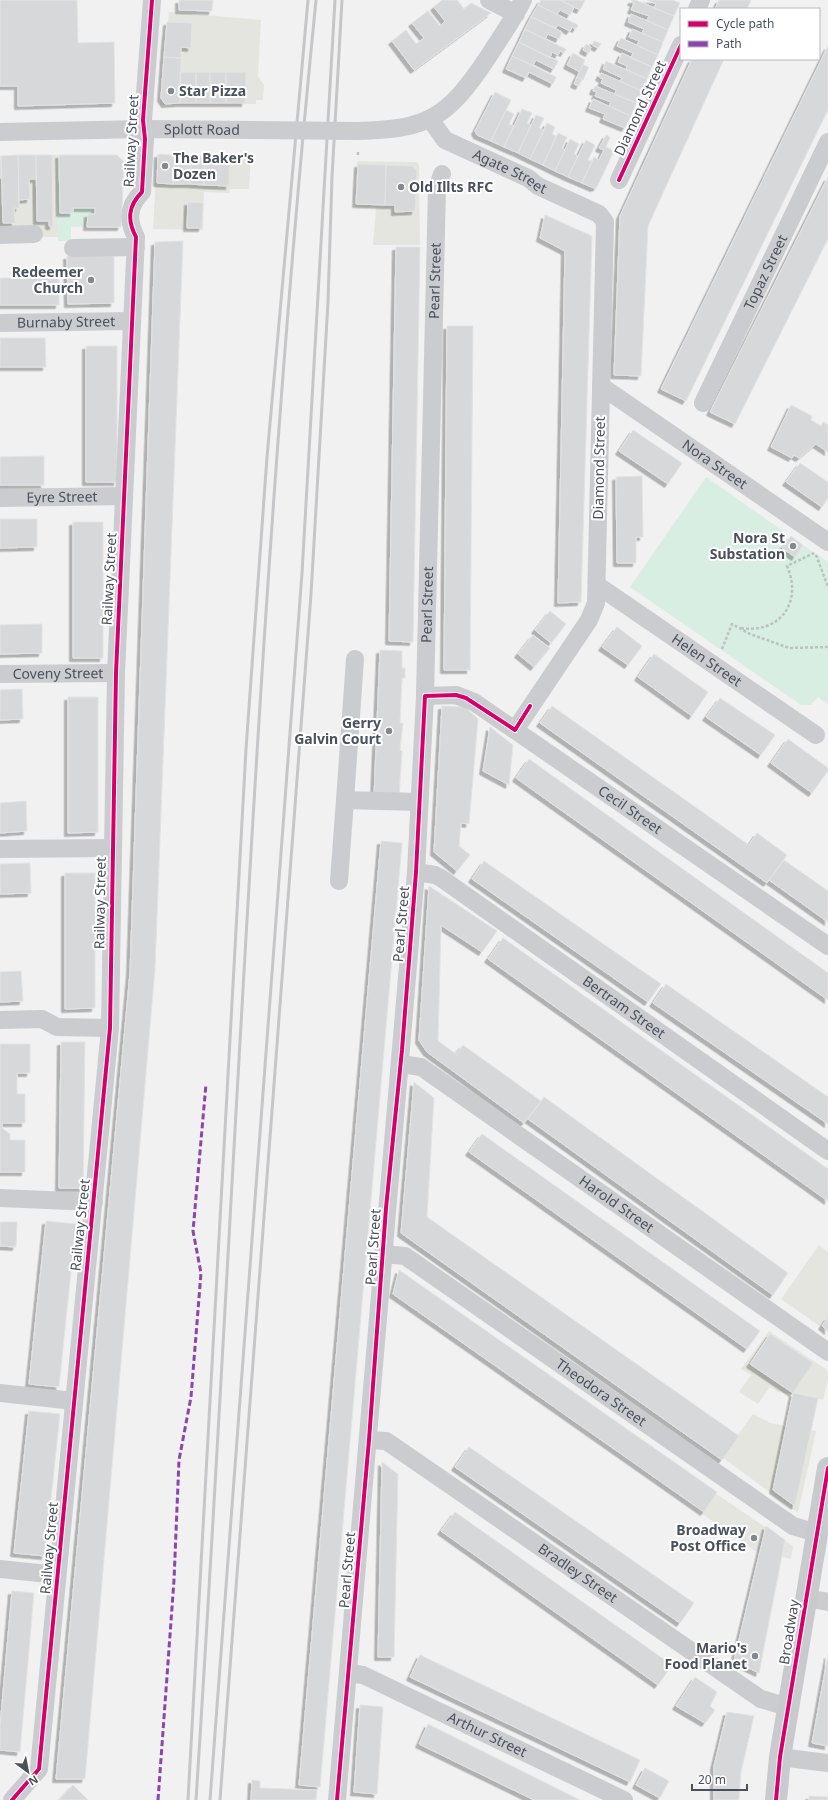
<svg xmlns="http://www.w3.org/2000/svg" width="828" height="1800" viewBox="0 0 828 1800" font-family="'Noto Sans',sans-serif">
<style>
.commercial{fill:#e5e5df}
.green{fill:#d8eee3}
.building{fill:#d7d8da;stroke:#e3e3e4;filter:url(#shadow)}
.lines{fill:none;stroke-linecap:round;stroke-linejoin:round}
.path{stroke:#bac3c1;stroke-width:2.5;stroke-dasharray:3 2;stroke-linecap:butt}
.minor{stroke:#cbcccf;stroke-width:18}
.major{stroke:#c8cacd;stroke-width:22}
.rail{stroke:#c6c6c9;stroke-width:3}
.minor-bridge{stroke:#cbcccf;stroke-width:18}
.quiet{stroke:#8e44ad;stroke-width:3;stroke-dasharray:6 3;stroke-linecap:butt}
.cycleway-casing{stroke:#fff;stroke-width:6}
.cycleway{stroke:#d6006c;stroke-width:4}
.poi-dot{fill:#848990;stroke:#fff;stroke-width:1.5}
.labels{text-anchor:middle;stroke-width:4;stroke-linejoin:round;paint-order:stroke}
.poi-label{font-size:14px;font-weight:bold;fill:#4a515c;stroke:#fff;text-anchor:end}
.street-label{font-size:14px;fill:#4a515c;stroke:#fff}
</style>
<defs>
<filter id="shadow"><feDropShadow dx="-3.5" dy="3.5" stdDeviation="0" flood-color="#0004"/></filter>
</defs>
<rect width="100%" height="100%" fill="#f1f1f1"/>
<path class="commercial" d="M169 12 261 20 258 76 264 85 263 100H256V104L160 105Z
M157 154 251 158 249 189H230V193L204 192 203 230 153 229Z
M57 155 58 237H37L0 230V156Z
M357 161 417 162 419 165 420 245H373L376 207H355Z
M819 1245 828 1252V1332L781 1299Z
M769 1331 827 1370 828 1379 823 1400 778 1392 770 1387 758 1404 739 1392 751 1375 741 1369Z
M753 1414 770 1423 816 1431 798 1513 722 1457Z
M715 1493 793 1546 791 1559 755 1551 701 1513Z"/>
<path class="green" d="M57 155H59L60 213H72L73 208H95V214L88 215 87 227H71V241H58Z
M706 477 786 533 778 545 795 557 803 545 828 562V704L818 697 811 705H801L630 587Z"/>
<path class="building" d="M0 0H77L78 43 114 42 115 103 18 106V86H0Z
M179 0H213L212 11 179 10Z
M442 0H457L464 9 471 3 491 13 414 70 392 41 406 30 416 44 424 38 412 23 428 11 440 26 445 21 434 7Z
M541 0H560L574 7 570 15 560 10 557 14 538 5Z
M560 0H585L580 10Z
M632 0H636L674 16 668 30 647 20 649 16 631 10 634 3 631 2Z
M647 0H672L680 3 674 16 654 8 656 4Z
M719 0H751L747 9H715Z
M538 5 578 25 576 29 572 27 570 31 558 25 556 28 531 17Z
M631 14 668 30 663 42 642 33 644 29 628 22Z
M531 17 562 32 559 39 548 34 545 39 525 29Z
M167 22 192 23 191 48 181 47V58L164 57Z
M525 29 566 49 564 53 560 51 558 55 552 52 550 58 519 42Z
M632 29 663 42 658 55 637 45 639 41 629 37Z
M621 38 658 55 652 67 631 58 633 53 617 46Z
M594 41 601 44 598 48 592 45Z
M519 42 558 61 554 69 536 60 533 65 512 56Z
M586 44 591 47 589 53 583 50Z
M828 46V110L686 401 661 389Z
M573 53 585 60 580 72 567 65Z
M622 53 652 67 647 79 626 69 627 66 618 62Z
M512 56 556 77 553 84 529 72 526 78 506 69Z
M164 57 181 58 180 103 165 104 161 98Z
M692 59H724L648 226 641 376 614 375 620 216Z
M606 61 647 79 642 91 620 81 622 78 603 69Z
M583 65 589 67 583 80 577 77Z
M180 72H196V103H180Z
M196 72H210V103H196Z
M210 72H226V103H210Z
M226 72H246L245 103H226Z
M601 73 642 91 636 103 615 94 616 90 601 83 603 79 599 77Z
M577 77 582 79 579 86 574 84Z
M595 86 636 103 631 116 609 106 611 102 595 96 597 92 593 91Z
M495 92 511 100 491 141 477 135 475 131Z
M593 99 631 116 625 128 603 119 605 114 589 108Z
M522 109 532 113 527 123 531 125 518 153 504 147Z
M506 110 514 114 509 124 514 126 504 147 491 141Z
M536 115 544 118 539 128 544 131 530 159 518 153Z
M547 123 555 127 552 134 556 136 543 165 530 159Z
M558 133 567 137 562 148 565 150 555 171 543 165Z
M606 135 610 137 606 147 614 151 597 187 594 188 582 183 594 157 599 160 604 150 599 148Z
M570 139 579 144 574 154 578 156 568 177 555 171Z
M586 140 595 145 588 160 592 162 582 183 568 177Z
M158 154 174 155 173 184 157 183Z
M18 155H36V179H29L30 199 19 200Z
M18 155 19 208H14L15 223H3L1 156Z
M36 155H52L53 226H49V221H37Z
M59 155H117L124 162 121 227H87L88 214H95V208H73V213H60Z
M174 155 191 156 190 184H173Z
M0 156H1L2 178H0Z
M191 156H205L204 185 190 184Z
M205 156 230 157 229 186 204 185Z
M358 164 386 165 385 205 356 204Z
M386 165 412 166 417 170 415 211 395 212V205H385Z
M828 177V239L735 424 710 412Z
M188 202 203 203 202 228H187Z
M545 215 592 236 581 602 558 603 565 251 540 238Z
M183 241 155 969 85 1779H56L130 973 155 242Z
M396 247H420L413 642 389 641Z
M67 256H114V303L68 304Z
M0 278H59V305H0Z
M447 326H473L470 670H444Z
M0 338H45L46 367H0Z
M86 346H117V482H86Z
M791 405 812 416 811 420 821 426 823 422 828 425V452L816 444 799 458 794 455 792 458 771 447Z
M633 430 682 463 668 484 619 451Z
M44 456V485H0V457Z
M800 463 828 482V498L822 507 786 482Z
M642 476 643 537H636V563H617L616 477Z
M0 519H37V547L0 548Z
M73 522H103V658H73Z
M791 536 803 545 795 557 782 548Z
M550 611 566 624 551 643 535 630Z
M42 624V653L0 654V625Z
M617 627 642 646 628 665 602 647Z
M533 635 550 648 534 667 518 654Z
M380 650 402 651V668H405V678H402L400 723H403L400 750 402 751 399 798 374 797Z
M654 654 708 692 692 716 638 677Z
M22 689 23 719 0 720V690Z
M68 697H98V832L68 833Z
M720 698 775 735 761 755 706 717Z
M442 706 465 707 478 719 469 824 461 823 459 846 470 855 457 871 434 852Z
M552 706 749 845 757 833 787 855 767 883 540 723Z
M490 727 513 745 509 785 483 771Z
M788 739 828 768V771L812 793 771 763Z
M529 759 828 973V1000L516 778Z
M26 801 27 831 0 833V803Z
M381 841 402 843 320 1787 299 1785Z
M784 860 828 891V922L769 880Z
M484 861 661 984 648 1002 472 879Z
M30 863 31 893 0 894V864Z
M65 873H95V1008L65 1009Z
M429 886 497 931 482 952 441 925 438 1041 456 1054 463 1045 541 1101 524 1123 427 1052 419 1040Z
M503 938 828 1169V1201L488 959Z
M21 971 23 1001 0 1002V972Z
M666 984 828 1097V1124L653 1003Z
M61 1042H85L83 1188H59Z
M0 1044H30V1073H17V1094H25V1123H2V1128L10 1134V1140H25V1172H0Z
M414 1082 434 1098 427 1217 739 1436 722 1460 401 1233Z
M544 1097 788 1273 773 1295 528 1119Z
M482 1134 760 1331 747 1349 469 1152Z
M46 1221 76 1224 59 1387 29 1384Z
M0 1222H17L16 1247 0 1246Z
M399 1270 717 1492 704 1512 393 1294Z
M828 1317V1331L822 1326Z
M770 1334 813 1363 793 1393 750 1364Z
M793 1393 818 1398 795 1506 773 1490Z
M29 1411 60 1414 45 1556 14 1553Z
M469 1447 694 1603 680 1623 455 1467Z
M382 1462 398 1474 394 1657H378Z
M455 1512 672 1665 658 1685 441 1531Z
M766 1526 785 1540 759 1673 734 1661Z
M12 1591 34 1593 20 1752 0 1750V1727Z
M420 1655 640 1760 630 1782 410 1677Z
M828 1655V1746L812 1743Z
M695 1677 717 1692 710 1706 715 1710 705 1723 676 1706Z
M360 1705 383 1707 377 1794 354 1792Z
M727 1712 754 1716 741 1772 739 1800H714V1766Z
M428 1724 580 1800H534L419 1744Z
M645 1768 669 1781 660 1798 636 1785Z
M252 1780 260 1781V1788L317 1790 316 1800H251Z
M73 1785 88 1800H59Z
M809 1796 828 1797V1800H809Z"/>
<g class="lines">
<path class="path" d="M358 152V157
M816 555 828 587
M741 628C780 634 803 602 787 566L814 553
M722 649 732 624 750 634 789 648 828 647"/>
<g class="minor">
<path d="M489 0 516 14"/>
<path d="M697 9 701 0"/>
<path id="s1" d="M430 119 445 140 528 178 538 186 599 214 605 222 596 603 589 620 515 730"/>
<path d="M356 131C429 130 448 117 488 57 500 38 513 20 523 0"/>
<path id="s2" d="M0 132 144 129 255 130"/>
<path d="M619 180 681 45"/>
<path d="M0 235 34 234"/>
<path d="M73 248 136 247"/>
<path id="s3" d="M0 323 132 321"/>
<path id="s4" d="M601 386 828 542"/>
<path id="s5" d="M703 403 828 142"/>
<path id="s6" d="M0 498 124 496"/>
<path id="s7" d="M597 585 816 735"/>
<path d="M355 659 345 800 419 802"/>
<path id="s8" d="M0 674 116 673"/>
<path id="s9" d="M425 696 456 695 474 702 828 946"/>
<path d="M0 849 112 848"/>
<path id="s10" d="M416 872 435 875 441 878 828 1151"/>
<path d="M339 881 345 800"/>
<path d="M0 1020 42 1019 57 1027 110 1028"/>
<path id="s11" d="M401 1064 421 1067 828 1352"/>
<path d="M0 1198 94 1202"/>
<path id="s12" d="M384 1254 405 1256 793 1526 817 1533"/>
<path d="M0 1393 74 1401"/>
<path id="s13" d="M369 1440 386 1441 392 1445 761 1699 788 1707"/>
<path d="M0 1569 57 1575"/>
<path d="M806 1598 828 1602"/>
<path id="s14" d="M349 1673 363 1675 624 1800"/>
<path d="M780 1757 828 1763"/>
<path d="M12 1800 39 1769 110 1028 116 673 136 237C127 220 128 206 142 192L145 139 143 120 152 0"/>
<path id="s15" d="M337 1800 416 872 425 696 437 189 442 174"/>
</g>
<path class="major" d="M776 1800 780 1757 828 1468"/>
<path class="rail" d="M188 1800 246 749 267 457 308 0
M196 1800C235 1200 256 598 316 0
M210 1800 302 573 335 0
M220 1800 311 594 328 302 332 177 342 0"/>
<path class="minor-bridge" d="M255 130 356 131"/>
<path class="quiet" d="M158 1800 174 1580 179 1460 191 1397 201 1273 193 1231 206 1084"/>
<g class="cycleway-casing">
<path id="cycleway" d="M619 180 681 45
M12 1800 39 1769 110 1028 116 673 136 237C127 220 128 206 142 192L145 139 143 120 152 0
M337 1800 369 1440 386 1208 402 1050 416 872 425 696 456 695 466 698 515 730 530 706
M776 1800 780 1757 828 1468"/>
</g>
<use href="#cycleway" class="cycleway"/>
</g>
<g class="poi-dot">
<circle cx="171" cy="91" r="4"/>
<circle cx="165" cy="166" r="4"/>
<circle cx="401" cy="187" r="4"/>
<circle cx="91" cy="280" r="4"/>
<circle cx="793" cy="546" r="4"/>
<circle cx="389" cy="731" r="4"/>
<circle cx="754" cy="1538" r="4"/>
<circle cx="755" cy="1656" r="4"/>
</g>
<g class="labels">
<g class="poi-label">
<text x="179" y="96" text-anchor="start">Star Pizza</text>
<text x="173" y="163" text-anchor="start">The Baker's<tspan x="173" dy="16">Dozen</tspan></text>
<text x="409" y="192" text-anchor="start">Old Illts RFC</text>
<text x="83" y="277">Redeemer<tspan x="83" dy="16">Church</tspan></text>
<text x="785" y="543">Nora St<tspan x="785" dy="16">Substation</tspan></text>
<text x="381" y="728">Gerry<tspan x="381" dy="16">Galvin Court</tspan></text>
<text x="746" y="1535">Broadway<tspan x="746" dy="16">Post Office</tspan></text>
<text x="747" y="1653">Mario's<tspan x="747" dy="16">Food Planet</tspan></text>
</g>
<g class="street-label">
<text transform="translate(640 108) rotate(-65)" y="5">Diamond Street</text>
<text dy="5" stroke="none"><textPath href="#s2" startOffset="202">Splott Road</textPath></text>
<text transform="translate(131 141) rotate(-87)" y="5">Railway Street</text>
<text dy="5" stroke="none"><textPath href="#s1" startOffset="98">Agate Street</textPath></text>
<text dy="5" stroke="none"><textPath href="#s5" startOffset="145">Topaz Street</textPath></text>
<text dy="5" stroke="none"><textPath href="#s15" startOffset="1523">Pearl Street</textPath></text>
<text dy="5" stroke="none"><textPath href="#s3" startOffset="66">Burnaby Street</textPath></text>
<text dy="5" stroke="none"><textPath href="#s4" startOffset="138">Nora Street</textPath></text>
<text transform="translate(599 468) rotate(-89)" y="5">Diamond Street</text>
<text dy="5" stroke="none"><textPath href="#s6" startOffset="62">Eyre Street</textPath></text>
<text transform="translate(109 579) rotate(-87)" y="5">Railway Street</text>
<text dy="5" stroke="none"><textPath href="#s15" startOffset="1199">Pearl Street</textPath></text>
<text dy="5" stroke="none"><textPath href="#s7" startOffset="133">Helen Street</textPath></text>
<text dy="5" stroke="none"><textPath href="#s8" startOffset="58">Coveny Street</textPath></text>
<text dy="5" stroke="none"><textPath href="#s9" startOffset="240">Cecil Street</textPath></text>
<text transform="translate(100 903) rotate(-89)" y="5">Railway Street</text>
<text transform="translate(401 924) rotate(-85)" y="5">Pearl Street</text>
<text dy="5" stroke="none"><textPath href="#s10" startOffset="250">Bertram Street</textPath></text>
<text dy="5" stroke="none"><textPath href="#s11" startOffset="259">Harold Street</textPath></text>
<text transform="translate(80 1225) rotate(-84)" y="5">Railway Street</text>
<text transform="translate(373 1247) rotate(-86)" y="5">Pearl Street</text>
<text dy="5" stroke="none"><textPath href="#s12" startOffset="260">Theodora Street</textPath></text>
<text transform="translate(49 1548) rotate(-85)" y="5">Railway Street</text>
<text transform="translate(347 1570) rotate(-85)" y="5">Pearl Street</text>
<text dy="5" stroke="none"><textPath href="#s13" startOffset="250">Bradley Street</textPath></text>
<text transform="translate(789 1632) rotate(-81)" y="5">Broadway</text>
<text dy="5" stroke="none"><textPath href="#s14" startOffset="152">Arthur Street</textPath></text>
</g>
</g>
<rect x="680" y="8" width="140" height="52" fill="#ffffff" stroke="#b7b9be"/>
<rect x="688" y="21" width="20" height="6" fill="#d6006c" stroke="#b7b9be"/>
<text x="716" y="28" font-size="12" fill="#4a515c">Cycle path</text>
<rect x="688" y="41" width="20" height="6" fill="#8e44ad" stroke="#b7b9be"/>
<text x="716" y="48" font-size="12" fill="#4a515c">Path</text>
<g transform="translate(28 1772) rotate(148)" stroke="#ffffff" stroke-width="3" paint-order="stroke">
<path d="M0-3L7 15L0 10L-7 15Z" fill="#4a515c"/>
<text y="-6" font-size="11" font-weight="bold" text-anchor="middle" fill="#4a515c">N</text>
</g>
<path d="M692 1784v6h55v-6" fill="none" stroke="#4a515c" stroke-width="2"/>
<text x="698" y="1784" font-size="12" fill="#4a515c" stroke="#ffffff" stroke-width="3" paint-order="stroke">20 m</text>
</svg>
